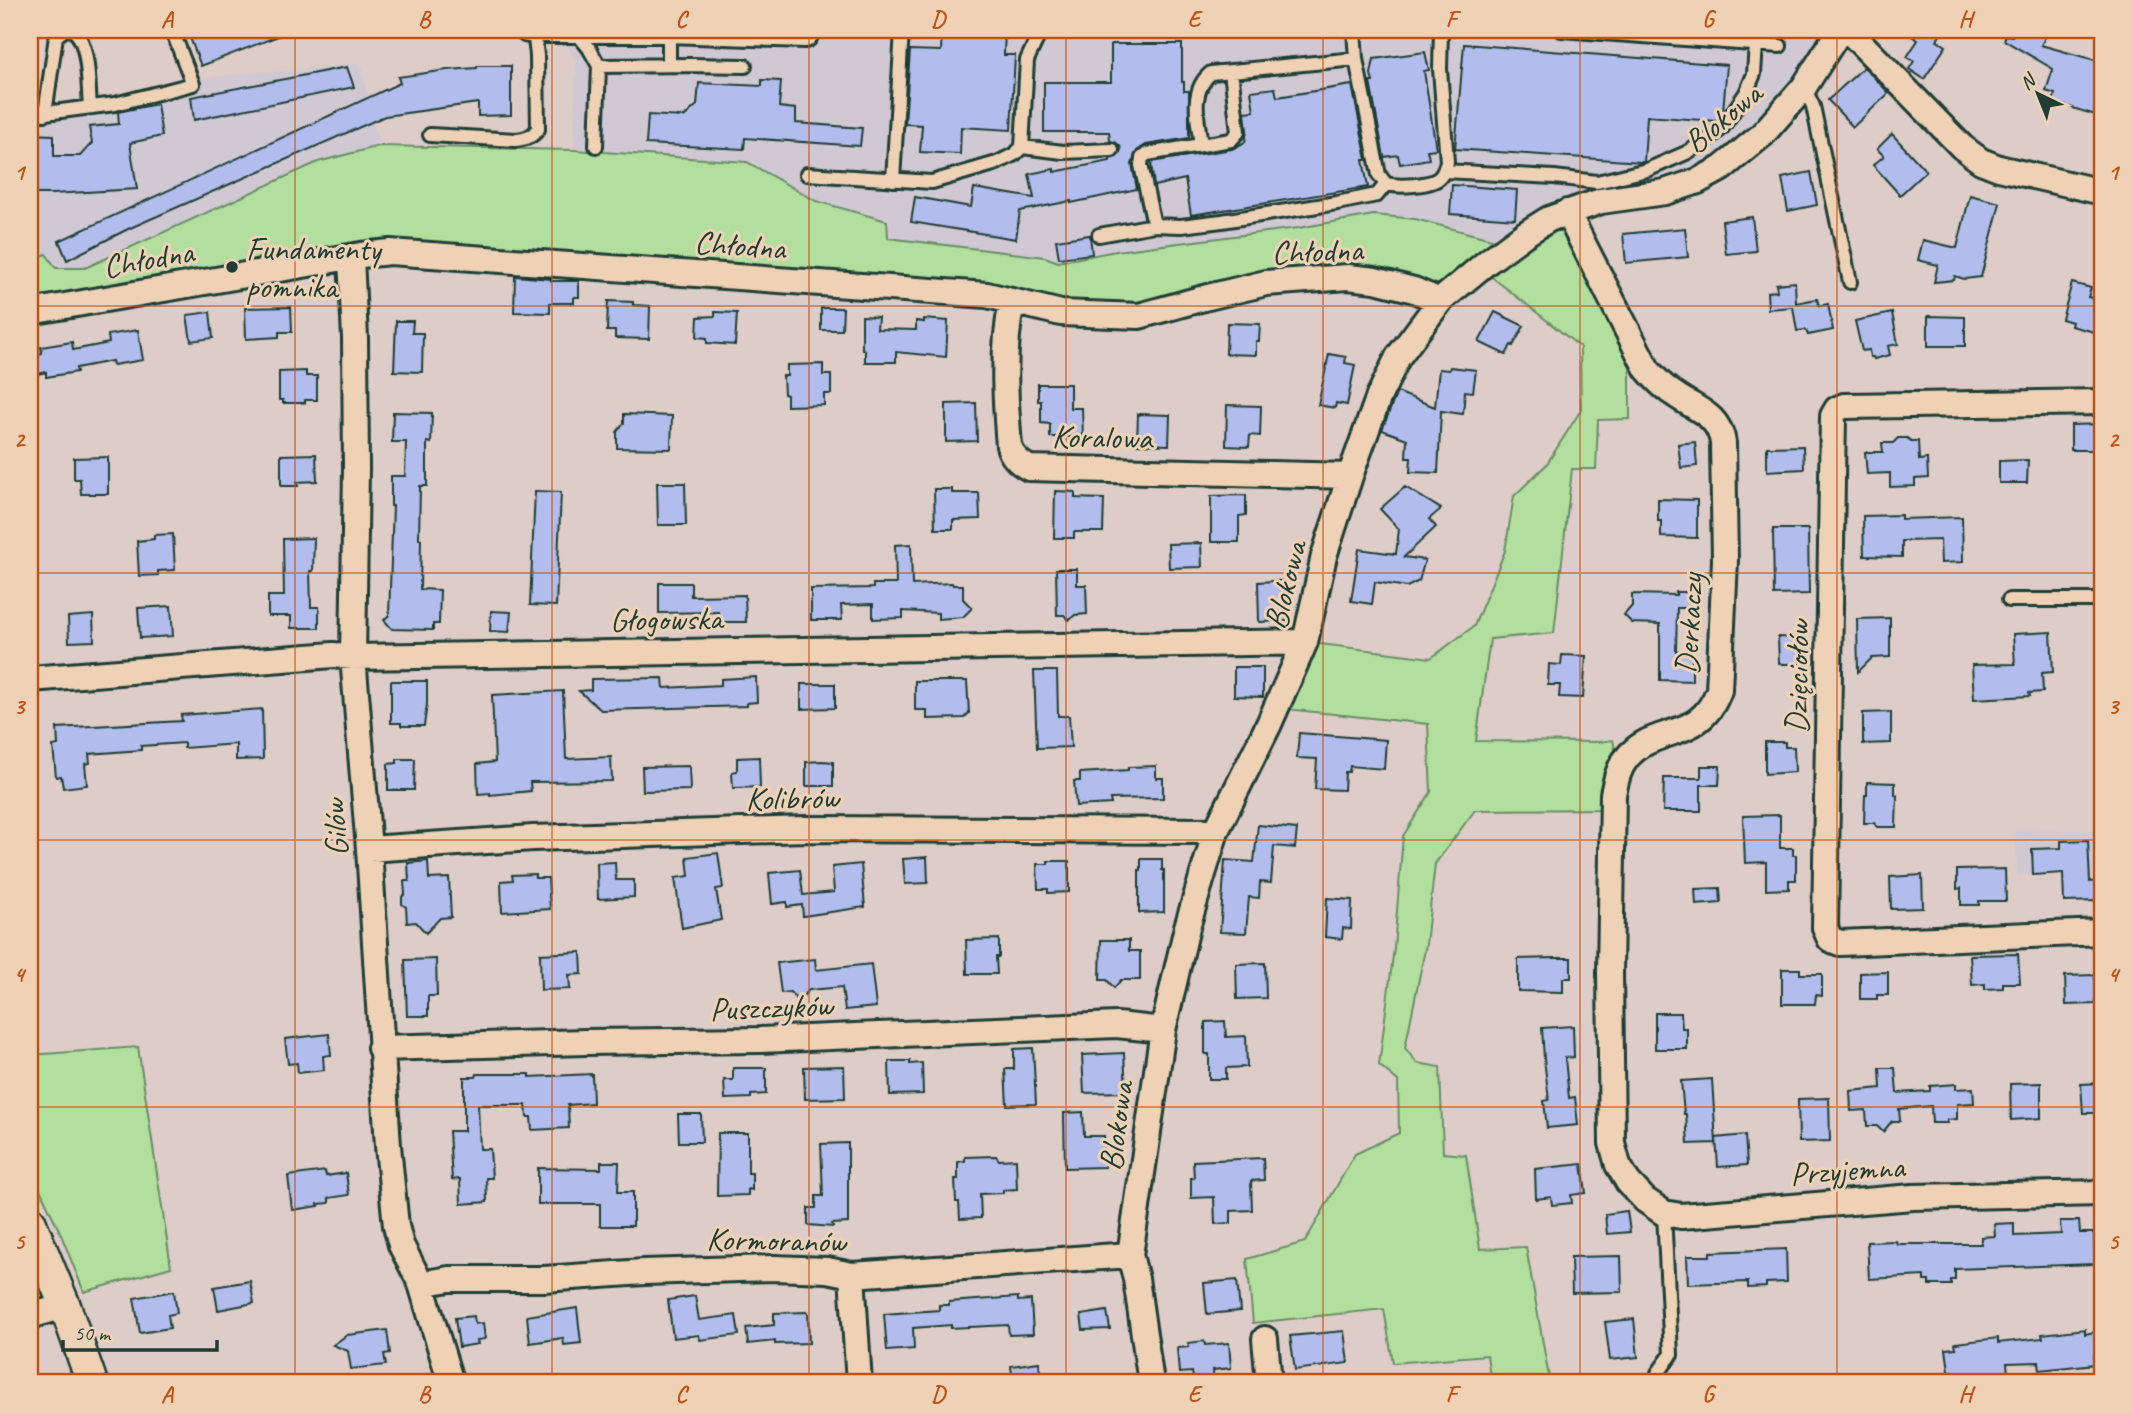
<svg xmlns="http://www.w3.org/2000/svg" width="2132" height="1413" viewBox="0 0 2132 1413" font-family="Caveat,sans-serif">
<style>
.built{fill:#d0c8d3}
.green{fill:#b2df9d;stroke:#688e68;stroke-width:2}
.building{fill:#b2bdee;stroke:#1f3d34;stroke-width:2}
.lines{fill:none;stroke-linecap:round;stroke-linejoin:round}
.service-casing{stroke:#1f3d34;stroke-width:18}
.minor-casing{stroke:#1f3d34;stroke-width:30}
.tertiary-casing{stroke:#1f3d34;stroke-width:35}
.service{stroke:#efd2b6;stroke-width:12}
.minor{stroke:#efd2b6;stroke-width:24}
.tertiary{stroke:#efd2b6;stroke-width:30}
.grid{fill:none;stroke:#c05314;stroke-width:2;stroke-opacity:0.55}
.poi-dot{fill:#1f3d34;stroke:#efd2b6;stroke-width:2.5}
.labels{text-anchor:middle;stroke-width:6;stroke-linejoin:round;paint-order:stroke}
.street-label{font-size:33px;fill:#1f3d34;stroke:#efd2b6}
.poi-label{font-size:33px;fill:#1f3d34;stroke:#efd2b6;text-anchor:start}
.neatline{fill:none;stroke:#c05314;stroke-width:2.5}
.grid-label{font-size:23px;text-anchor:middle;font-weight:bold;fill:#c05314}
</style>
<rect width="100%" height="100%" fill="#ddccc7"/>
<filter id="ink" filterUnits="userSpaceOnUse"><feTurbulence type="fractalNoise" baseFrequency=".0143" numOctaves="2"/><feDisplacementMap in="SourceGraphic" scale="14" xChannelSelector="R" yChannelSelector="G"/><feConvolveMatrix kernelMatrix="1 2 1 2 8 2 1 2 1" color-interpolation-filters="sRGB"/></filter>
<g filter="url(#ink)">
<path class="built" d="M814 30 890 35 891 30H1833L1821 49 1753 131 1695 174 1499 241 1415 219 1374 215 1298 228 1116 251 1058 262 1045 257 887 238 886 221 816 201 747 162 574 150 576 60 569 49 558 38Z
M360 64 379 146 318 162 85 268H56L46 254 30 263V122L116 109 198 88 202 78Z
M2016 830 2102 832V885L2101 871 2017 875Z"/>
<path class="green" d="M379 146 574 150 747 162 816 201 887 221 888 238 1045 257 1058 262 1116 251 1298 228 1374 215 1415 219 1499 241 1445 282 1433 286 1374 273 1140 309 456 252 30 301V263L46 254 56 268H85L318 162Z
M1555 228 1563 229 1630 351V419L1598 420 1596 469H1572L1554 633 1490 639 1476 741 1599 742 1613 740 1617 759 1606 809 1475 810 1435 864 1426 944 1405 1048 1417 1063 1440 1067 1443 1153 1466 1155 1480 1249 1526 1247 1550 1383H1491L1487 1355 1393 1363 1384 1309 1253 1323 1247 1259 1305 1242 1355 1154 1399 1133 1398 1081 1379 1065 1394 948 1403 836 1431 792 1428 724 1286 709 1313 643 1431 658 1474 626 1505 551 1514 496 1546 465 1581 410 1580 347 1487 273Z
M138 1047 171 1267 84 1292 59 1230 30 1168V1055Z"/>
<path class="building" d="M187 30H291V31L201 66Z
M942 30H1005L1004 55H1015L1011 130 961 127 960 154 920 152 922 125 905 124 910 50 941 51Z
M1902 30H1943L1937 40 1946 46 1924 79 1909 69 1914 61 1907 57 1918 40Z
M2016 30H2049L2041 45 2102 62V117L2053 102 2055 94 2046 91 2053 69 2004 40 2006 35 2012 36Z
M1111 44H1182V82H1184V91H1189V138L1146 145 1137 151 1132 164 1137 189 1071 203V201L1020 211 1016 239 911 222 915 197 971 207 974 188 1034 198 1029 174 1054 169V172L1110 161V159L1117 157 1121 150 1120 146 1115 142 1110 141 1109 132H1044V82H1111Z
M1464 44 1727 65 1723 111 1716 121 1647 116 1644 162H1641L1455 149Z
M1425 52 1429 70 1424 71 1436 149 1427 150 1429 159 1400 164 1398 155 1384 157 1370 82H1373L1371 74 1374 59Z
M477 66H511V115L478 116V103L385 116 128 229 67 260 59 241 400 83 398 77 447 70 477 68Z
M347 67 354 87 194 120 191 97Z
M1864 67 1889 93 1853 127 1828 100Z
M762 80 781 81 779 107 796 109V123L862 128 860 146 745 138 744 149 646 144 648 115 684 117 697 105 699 83 762 86Z
M1352 85 1367 160H1363L1368 187 1191 215 1185 179 1154 186 1151 162 1232 149 1245 142 1247 131 1245 112 1254 111 1251 91 1275 88 1277 97Z
M157 104 162 136 130 143 137 189 52 194H30V134L54 135V156H80L92 143 89 127 119 124 118 112Z
M1892 134 1926 171 1900 195 1873 165 1884 156 1877 149Z
M1811 172 1817 205 1788 211 1782 178Z
M1452 185 1517 190 1515 219 1450 214Z
M1970 195 2000 203 1981 277 1964 279 1955 276 1954 280 1934 282 1938 265 1918 260 1923 240 1957 248Z
M1752 217 1756 251 1726 254 1722 221Z
M1685 228 1688 257 1626 263 1623 234Z
M1090 235 1092 254 1059 258 1056 240Z
M515 276 551 279V281H579V297H574V303H550V313L514 312Z
M1795 282 1796 303 1817 299 1819 306 1828 304 1833 330 1808 335 1806 330 1797 331 1793 307 1768 309 1767 292 1777 291 1776 284Z
M2072 283 2091 288 2088 297 2102 301V334L2071 326 2072 322 2062 319Z
M608 301 633 302V305L650 306 649 339 615 338V331H607Z
M291 307 292 332H279V337L246 339 245 308Z
M821 308H843L842 330H821Z
M210 312 213 338 191 341 187 315Z
M715 312 737 313 735 345 707 343V338L697 337 698 317 715 316Z
M1495 312 1524 326 1513 346 1511 345 1506 355 1479 342Z
M1892 313 1898 344 1888 346 1890 355 1874 359 1873 357H1870L1869 350 1862 351 1855 321Z
M862 316 878 317 877 329 916 330V321L924 322V319L948 321 946 357 896 352V362H865V350L862 349Z
M1928 316 1965 317V346H1928Z
M396 321H413L412 333H423L422 372 394 371Z
M1227 323 1260 324 1259 341H1256V355L1226 354Z
M138 330 143 360 113 365 112 361 76 368 77 372 46 377V372L38 374 35 355 42 353 41 347 72 342 73 350 109 343 108 335Z
M1329 354 1346 357 1345 363 1355 365 1347 405 1336 403 1335 408 1318 405Z
M823 364V375H831V394H824V405L787 406V395L784 394 783 376H787V365Z
M1450 367 1476 370 1473 392 1465 391 1463 414 1441 411 1438 473 1410 472 1411 458H1406L1407 439 1382 430 1388 415 1397 392 1435 407 1439 369 1449 370Z
M306 371V376H317V400H305V403H283V400H279V372Z
M1038 384H1070V408H1082L1083 437H1050V424L1041 423V401H1038Z
M976 403 977 441 946 442V404Z
M1227 405 1261 406 1260 436 1250 435 1249 447 1226 446Z
M393 412 432 413 431 443 427 442V486H420L419 539H421L420 589 440 590 439 624H433V630L392 629 384 620 389 615 393 506H391V476H405L406 442H392Z
M624 414 672 416 671 449 617 448V432L624 423Z
M1138 414 1170 415 1169 445 1137 444Z
M2102 424V450H2071V425Z
M1898 438H1907L1911 441H1918L1919 460 1927 459 1928 478 1915 479V486L1890 487V473L1867 474 1865 452H1883L1882 443H1893Z
M1695 442 1697 466 1681 468 1678 444Z
M1803 446 1804 469 1767 471V447Z
M316 454 317 481 297 482 298 486H281V455Z
M108 457V494H81L80 479H74V458Z
M2028 460 2027 483H1999V461Z
M657 483H685L686 525H658Z
M1405 487 1441 509 1429 519 1436 527 1404 557 1425 560 1419 581 1407 587 1375 582 1372 604 1351 601 1359 549 1396 554 1399 529 1380 509Z
M934 489H952V493H979L980 519 953 520V529H935Z
M535 491 561 492 556 606 530 605Z
M1055 491 1075 492V498L1104 499 1103 532H1074V538H1054Z
M1246 495V515L1239 516V542H1211V496Z
M1658 499 1697 500V538L1661 537V521H1658Z
M1901 515V519L1962 517 1963 562 1941 563 1940 540 1902 541V557L1864 556 1863 516Z
M1773 529H1808L1809 594 1774 595Z
M173 534 175 570 158 571V575L139 576 137 541 154 539V535Z
M314 538 313 571H310L311 607H319V628H291V616H268V596H284L283 539Z
M1201 543 1202 567 1169 568 1168 544Z
M911 544 912 585 952 583 953 585H963V599L972 608 963 617 938 619V613L903 611V618L873 619V604L841 605 842 620H811V589L873 588V584H896L895 545Z
M1056 569H1077V585H1086L1087 614 1075 615 1069 620 1064 615H1057Z
M1275 581H1286L1287 621 1259 622 1258 582Z
M659 583H691V596L745 595 746 622H719L718 612 659 613Z
M1676 592H1699V608H1677L1676 651H1692V681L1660 680V624L1632 623 1624 615 1632 606V594L1676 595Z
M171 606 173 636 140 638 138 608Z
M491 611 511 612 509 632 490 631Z
M93 615 94 641 69 642 68 617Z
M1890 618V657L1872 658 1858 672 1857 619Z
M2051 632 2053 672 2042 673 2043 692 2029 693 2030 696 1974 699 1972 665 2015 664 2013 634Z
M1778 637 1800 638V664H1779Z
M1562 655 1586 656 1583 698 1559 697 1560 685H1548L1549 664 1561 665Z
M1234 667H1263V697L1234 696Z
M1034 671H1057L1058 716H1069L1071 747 1037 748Z
M756 677 757 702 747 703V706L601 710 579 691 591 690V679L663 678 664 688 721 685V679Z
M391 681H427V704L424 726H401V723H391Z
M915 681H967L969 713 964 718 927 719V710H915Z
M801 684H835V708L801 709Z
M563 691 566 759 611 757 612 781 530 782 531 791 490 795V793L478 794 477 764 495 762 492 695Z
M262 709 263 759 236 760V744L184 748V743L141 746V750L89 754 90 763 85 764 87 785 63 788 61 776 56 777 53 746 58 745 57 728 182 721 181 715Z
M1891 712V743L1863 744V713Z
M1299 733 1386 740 1384 769 1350 766 1349 772H1345L1344 790 1315 789 1317 759 1297 758Z
M1765 742H1785V747H1794L1795 772 1765 774Z
M759 757 760 787 733 788 732 772 737 771V758Z
M397 759H415L414 790H388V764L397 763Z
M822 761 833 762V786H806V762Z
M689 766 690 790 643 791 642 767Z
M1156 766V778H1163V798L1110 799 1111 804 1076 806 1074 781H1080V773L1128 770V767Z
M1701 766H1720L1719 785H1701V811H1663L1664 778H1701Z
M1867 782 1895 783V795H1897L1896 827H1877L1874 823H1864L1865 795H1867Z
M1780 815V848H1793V855H1796V880H1789V889L1766 890V862L1745 863 1743 816Z
M1258 825 1297 829 1295 848 1274 846 1271 883 1260 882 1259 898 1249 897 1246 933 1220 932 1225 860 1254 862Z
M2088 840 2090 882 2099 881 2100 901 2064 902 2063 873 2033 875 2032 849 2061 848V841Z
M718 853 723 888 716 889 721 920 682 928 675 878 689 876 687 857Z
M927 857 928 883 905 884 903 859Z
M1141 859H1162V870H1164V912L1139 913V870H1141Z
M428 861 429 879 449 878 451 917 440 918 426 933 416 922 407 923 406 907 402 904V897L405 894 404 881H409L408 863Z
M1048 861H1069V892L1048 893V889H1038L1037 864H1048Z
M615 862 616 880H634V897L598 899 597 863Z
M861 864 865 907 803 916 802 905 787 907V902L772 904 769 873 800 870 803 895 834 892 832 867Z
M2005 869 2006 901H1979V905H1961V888L1957 889V870Z
M535 874V878H548L550 909 502 912 501 881 513 880 512 875Z
M1922 875 1923 908 1891 909 1890 877Z
M1720 888 1721 903 1696 905 1695 889Z
M1327 898 1352 900 1351 929 1343 928 1342 939 1325 937Z
M999 939V957H996L997 974H967L966 940Z
M1101 940H1129V951H1140V980H1121L1114 988 1107 980H1100Z
M581 952 582 974 569 975 570 989 541 990 540 954Z
M2018 954 2020 983H2003V988L1985 989V984L1972 985 1970 955Z
M1556 958H1571V978H1563V992L1518 991V959Z
M436 959 437 996H428V1016H407L405 960Z
M815 959 816 970 871 964 876 1007 845 1010 842 987 809 990 798 1001 790 992 781 993 777 963Z
M1265 963 1266 998 1237 999 1236 964Z
M1782 969H1800V974H1822V996L1816 995 1815 1004H1782Z
M1888 972V995H1877V999H1860V973Z
M2095 975 2096 1004 2066 1005 2065 976Z
M1655 1013H1681L1682 1028H1687V1049H1655Z
M1225 1021 1226 1037 1246 1036 1247 1067 1226 1068V1079H1209V1054H1205V1022Z
M1573 1026 1574 1057 1565 1058 1569 1098 1575 1097 1578 1125 1547 1128 1544 1101 1549 1100 1544 1059 1542 1028Z
M329 1034 331 1055 323 1056 324 1070 298 1073 297 1063 288 1064 285 1039Z
M1033 1048 1036 1104 1007 1105 1005 1069H1014V1049Z
M1124 1053 1126 1092 1084 1093 1082 1055Z
M889 1061H910V1064L922 1063 923 1094 890 1095Z
M844 1066 845 1098 805 1099 804 1067Z
M733 1068H766V1094L751 1095V1098L725 1099 724 1080H733Z
M1880 1068H1895L1897 1093 1930 1091V1086L1956 1084V1089L1973 1088 1974 1103 1957 1104V1119L1947 1120V1123H1932L1931 1106 1899 1109 1900 1121H1892L1883 1132 1877 1126H1867L1866 1110 1851 1111 1850 1091 1881 1088Z
M477 1074H530V1077L592 1074 593 1103 568 1105 569 1128 532 1130 531 1117H527L526 1105H478L480 1149H490L492 1178H486L487 1202 461 1204 460 1179 452 1180 449 1131H464V1077H476Z
M1712 1079 1716 1143 1688 1144 1686 1114H1684L1681 1081Z
M2041 1083V1118L2011 1120 2010 1084Z
M2102 1083V1113H2083L2081 1084Z
M1829 1098 1830 1141 1799 1142 1798 1099Z
M1083 1112 1084 1136H1104L1105 1167 1065 1168 1064 1113Z
M678 1114H701L702 1142H679Z
M718 1133H748V1173H752V1190L748 1189V1195L717 1196Z
M1745 1135 1747 1165 1718 1167 1716 1138Z
M848 1143V1223L832 1224 833 1227 808 1225V1208H816V1196H823L821 1144Z
M996 1156 999 1160 1016 1159 1017 1189 1003 1190V1193L980 1194 981 1218 960 1219 959 1202H956L955 1179H958V1162L965 1161V1157Z
M1263 1158 1264 1180 1251 1181 1252 1210 1231 1211V1223L1215 1224 1214 1197 1191 1198V1178H1194L1193 1161Z
M601 1162H619L618 1192H633V1226H600V1204H538V1168L601 1169Z
M1582 1164 1586 1193 1571 1195 1572 1203 1552 1205 1551 1197 1536 1199 1535 1169Z
M325 1171 326 1176 346 1173 349 1195 329 1198V1203L318 1204 319 1206 292 1210 288 1176Z
M1627 1211 1630 1232 1607 1234 1605 1214Z
M2060 1221H2079L2080 1233H2094L2095 1264 1955 1269V1280H1951V1285H1929V1281H1924V1276L1869 1279 1867 1242 1896 1241 1897 1244H1981V1237L1995 1236 1994 1224 2014 1223V1236L2038 1235 2061 1234Z
M1786 1249 1787 1282 1766 1283V1287L1748 1288V1282L1688 1284 1687 1256H1710V1252Z
M1621 1256 1622 1292 1572 1293 1571 1257Z
M1237 1280 1240 1311 1207 1314 1204 1283Z
M250 1281 254 1303 218 1310 214 1287Z
M174 1291 177 1313 168 1315 170 1328 140 1333 134 1298Z
M695 1296 699 1320 736 1315 739 1335 700 1340 699 1335 673 1338 668 1300Z
M1018 1297V1301L1031 1300 1033 1334 1009 1335 1008 1325 951 1328V1325L913 1328 914 1349 887 1351 884 1314 939 1310V1305H949V1302Z
M577 1308 581 1343 564 1345 563 1338 530 1343 527 1316Z
M1107 1311 1110 1329 1083 1330 1081 1315Z
M808 1312 809 1343 775 1344V1341L748 1344 746 1328 774 1325V1313Z
M474 1316 475 1324 483 1323 485 1339 477 1340 478 1344 459 1347 455 1318Z
M1634 1319 1638 1357 1610 1360 1605 1322Z
M2085 1329V1334L2095 1332 2098 1355H2094L2095 1364 2040 1370 2039 1362 2007 1363 2008 1373 1953 1380 1952 1371H1949L1946 1349 1956 1348 1955 1343 1998 1338V1343L2043 1338 2042 1334Z
M387 1330 390 1353 384 1354 386 1365 351 1369 348 1351 333 1345 347 1335Z
M1344 1331 1348 1363 1295 1370 1290 1336Z
M1204 1341 1205 1345 1229 1343 1231 1368 1213 1370 1214 1383H1194L1192 1372 1179 1373 1177 1348 1189 1347 1188 1343Z
M1039 1362 1041 1383H1013L1011 1366Z"/>
<g class="lines">
<g class="service-casing">
<path id="service" d="M72 30C90 39 88 88 90 107
M1354 30 1356 59 1379 175 1386 184C1398 187 1430 186 1439 178 1444 174 1445 167 1447 162L1440 69 1441 30
M1561 30 1780 46
M575 31 589 48 599 66 596 146
M669 65V30
M599 66 690 65 745 66
M1804 87 1813 106 1850 282
M45 114 56 36 64 30
M30 115 115 104 193 84 172 30
M430 135 516 140C526 139 532 137 538 129L537 56 534 30
M1201 145C1198 120 1189 91 1211 73L1356 59
M1022 147 1063 152 1112 150
M1445 171 1554 177 1597 182 1647 170 1686 153 1705 142 1722 128 1746 93 1754 74 1756 44
M807 174 932 182 997 163 1015 154 1022 147 1027 60 1041 30
M893 180 902 30
M1154 225 1181 226 1222 221 1337 203 1377 195 1386 184
M1099 235 1154 225 1141 165 1142 158 1147 154 1231 140 1238 132 1231 71
M2009 600H2102
M1658 1373 1671 1355 1664 1213"/>
</g>
<g class="minor-casing">
<path id="minor" d="M528 30H669L805 35
M1848 30 1962 147 1981 161 1999 168 2102 192
M1567 212 1647 369C1656 380 1665 389 1677 396 1697 410 1719 415 1723 443L1725 560 1719 690C1700 744 1654 723 1626 759 1618 769 1616 781 1613 794L1610 972 1612 1143 1618 1165 1628 1182 1645 1200 1664 1213 1681 1216 1913 1197 2102 1193
M351 258 355 338 356 469 353 657 369 849 388 1146 396 1226 401 1245 421 1284 451 1383
M1012 302C1002 350 1005 397 1009 446 1012 456 1019 463 1029 468L1350 476
M30 312 361 255 390 252 987 295 1061 313 1139 316 1204 298 1266 283 1348 277 1375 280 1414 290 1440 301
M2102 402 1844 406 1837 409 1833 416 1825 928 1830 939 1840 943 2102 932
M30 679 333 655 353 657 1305 642
M369 849 533 838 805 829 1216 831
M380 1048 585 1042 760 1040 1117 1025 1163 1030
M852 1275 859 1383
M421 1284 449 1279H544L644 1272 774 1268 827 1270 852 1275 1130 1255
M30 1316 65 1306
M1265 1339 1269 1383
M1151 1383 1136 1279 1130 1255 1163 1030 1187 927 1216 831 1269 724 1305 642 1324 556 1350 476 1379 396 1398 357 1440 301 1487 262 1525 234 1549 219 1601 201 1665 192 1698 181 1722 168 1762 135 1804 87 1840 30"/>
</g>
<g class="tertiary-casing">
<path id="tertiary" d="M30 1221 65 1306 92 1383"/>
</g>
<use href="#service" class="service"/>
<use href="#minor" class="minor"/>
<use href="#tertiary" class="tertiary"/>
</g>
</g>
<path class="grid" d="M295 30V1383M552 30V1383M809 30V1383M1066 30V1383M1323 30V1383M1580 30V1383M1837 30V1383M30 306H2102M30 573H2102M30 840H2102M30 1107H2102"/>
<circle class="poi-dot" cx="232" cy="267" r="7"/>
<g class="labels">
<g class="street-label">
<text transform="translate(1722 117) rotate(-40)" y="12">Blokowa</text>
<text transform="translate(740 244) rotate(4)" y="12">Chłodna</text>
<text transform="translate(1317 250) rotate(-2)" y="12">Chłodna</text>
<text transform="translate(148 258) rotate(-10)" y="12">Chłodna</text>
<text transform="translate(1102 436) rotate(1)" y="12">Koralowa</text>
<text transform="translate(1284 585) rotate(-76)" y="12">Blokowa</text>
<text transform="translate(666 618) rotate(-1)" y="12">Głogowska</text>
<text transform="translate(1688 624) rotate(-87)" y="12">Derkaczy</text>
<text transform="translate(1796 677) rotate(-89)" y="12">Dzięciołów</text>
<text transform="translate(792 797) rotate(-1)" y="12">Kolibrów</text>
<text transform="translate(334 828) rotate(-94)" y="12">Gilów</text>
<text transform="translate(771 1006) rotate(-2)" y="12">Puszczyków</text>
<text transform="translate(1115 1126) rotate(-82)" y="12">Blokowa</text>
<text transform="translate(1847 1169) rotate(-4)" y="12">Przyjemna</text>
<text transform="translate(776 1239) rotate(1)" y="12">Kormoranów</text>
</g>
<g class="poi-label">
<text x="246" y="260">Fundamenty<tspan x="246" dy="38">pomnika</tspan></text>
</g>
</g>
<rect width="2132" height="1413" fill="none" stroke="#efd2b6" stroke-width="77"/>
<g transform="translate(2038 94) rotate(317)" stroke="#efd2b6" stroke-width="5" paint-order="stroke">
<path d="M0-5L12 26L0 18L-12 26Z" fill="#1f3d34"/>
<text y="-10" font-size="19" font-weight="bold" text-anchor="middle" fill="#1f3d34">N</text>
</g>
<path d="M63 1340v10h154v-10" fill="none" stroke="#1f3d34" stroke-width="3.5"/>
<text x="74" y="1340" font-size="21" fill="#1f3d34" stroke="#efd2b6" stroke-width="5" paint-order="stroke">50 m</text>
<rect x="38" y="38" width="2056" height="1336" class="neatline"/>
<g class="grid-label">
<text x="167" y="27">A</text>
<text x="424" y="27">B</text>
<text x="681" y="27">C</text>
<text x="938" y="27">D</text>
<text x="1194" y="27">E</text>
<text x="1451" y="27">F</text>
<text x="1708" y="27">G</text>
<text x="1965" y="27">H</text>
<text x="19" y="180">1</text>
<text x="2113" y="180">1</text>
<text x="19" y="447">2</text>
<text x="2113" y="447">2</text>
<text x="19" y="714">3</text>
<text x="2113" y="714">3</text>
<text x="19" y="982">4</text>
<text x="2113" y="982">4</text>
<text x="19" y="1249">5</text>
<text x="2113" y="1249">5</text>
<text x="167" y="1402">A</text>
<text x="424" y="1402">B</text>
<text x="681" y="1402">C</text>
<text x="938" y="1402">D</text>
<text x="1194" y="1402">E</text>
<text x="1451" y="1402">F</text>
<text x="1708" y="1402">G</text>
<text x="1965" y="1402">H</text>
</g>
</svg>
